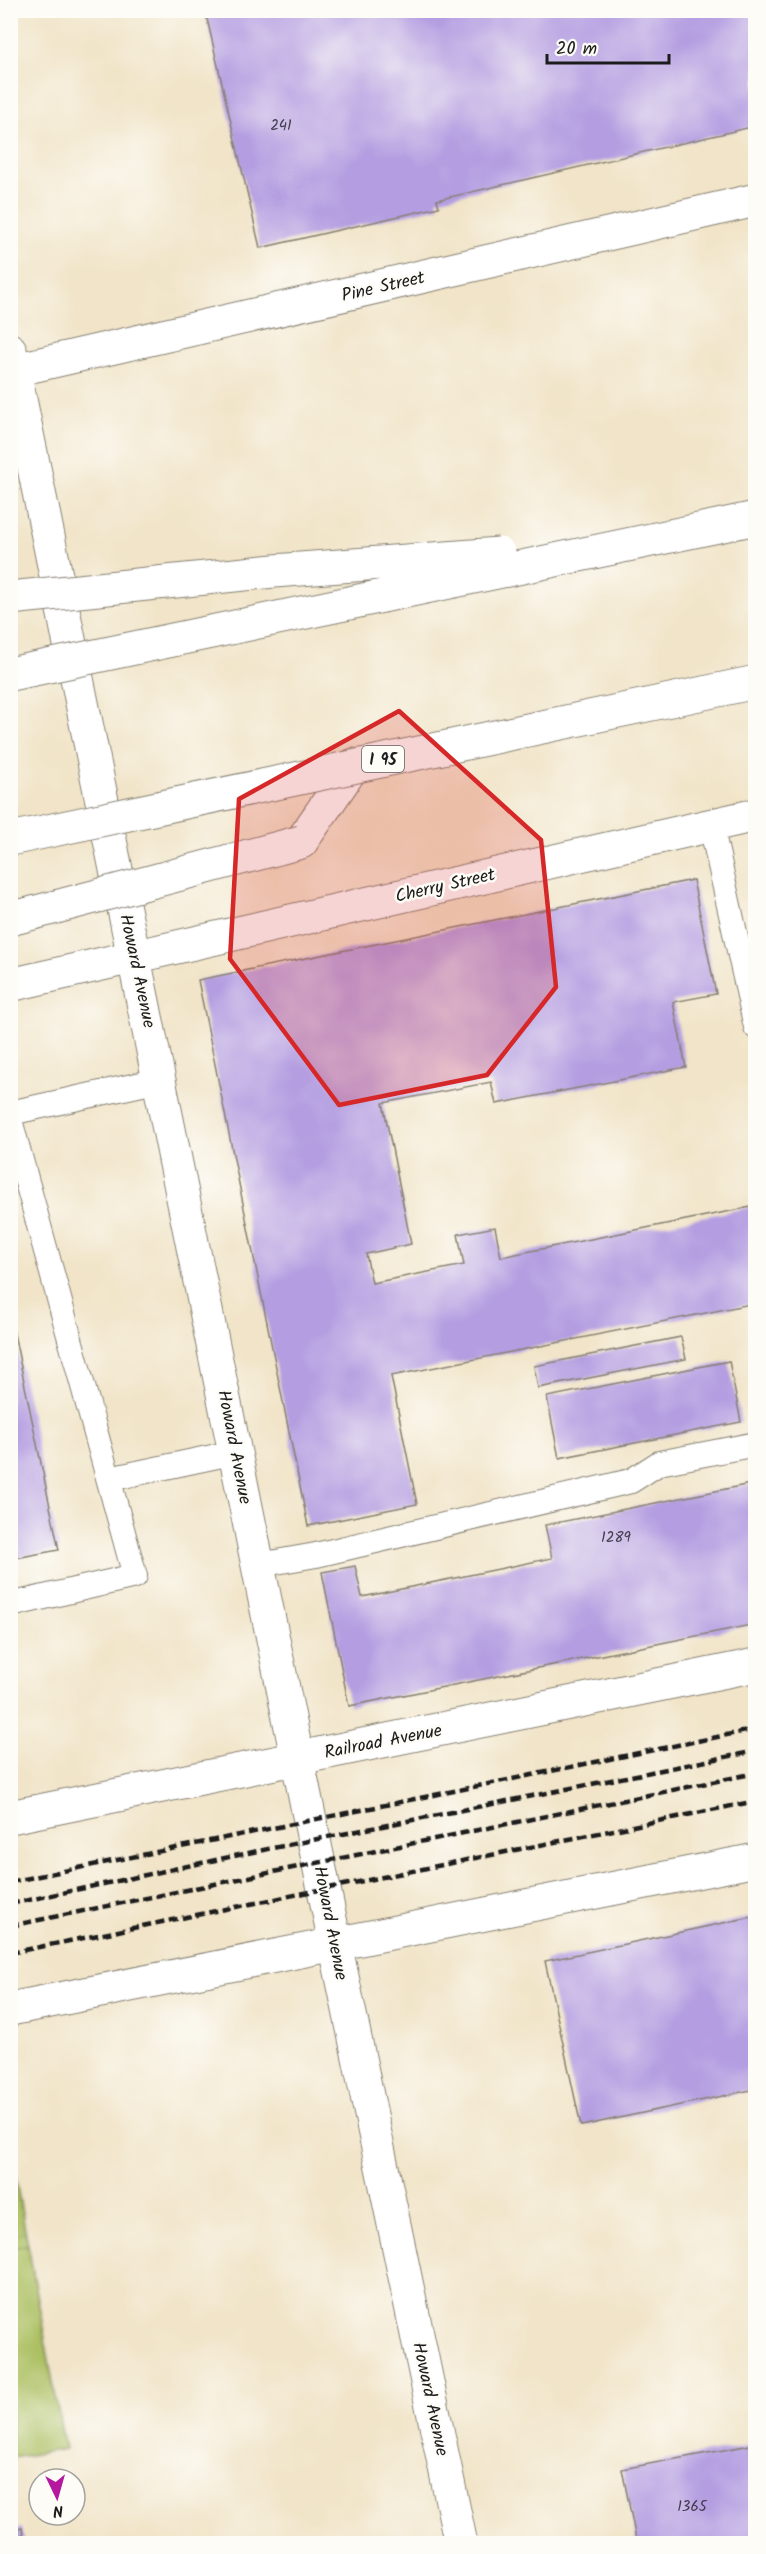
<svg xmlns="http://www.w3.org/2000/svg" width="766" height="2554" viewBox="0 0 766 2554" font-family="Kalam,sans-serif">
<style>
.park{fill:url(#park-crowns);stroke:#646e3f;stroke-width:1.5}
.pitch{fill:#acbf62;stroke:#646e3f;stroke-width:1.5}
.building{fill:#b49de1}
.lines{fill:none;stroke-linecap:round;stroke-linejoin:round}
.lane-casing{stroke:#868072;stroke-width:26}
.street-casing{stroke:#868072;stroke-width:35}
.secondary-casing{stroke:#868072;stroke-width:35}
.highway-casing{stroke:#868072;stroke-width:35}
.lane{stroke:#fff;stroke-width:24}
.street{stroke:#fff;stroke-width:33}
.secondary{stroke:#fff;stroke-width:33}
.highway{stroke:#fff;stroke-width:33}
.rail{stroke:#1c1c1c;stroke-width:4.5;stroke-dasharray:9 4.5;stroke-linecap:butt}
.highway-bridge-casing{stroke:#868072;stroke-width:35;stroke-linecap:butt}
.highway-bridge{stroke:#fff;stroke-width:33}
.marked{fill:#d62828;fill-opacity:0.2;stroke:#d62828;stroke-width:4.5;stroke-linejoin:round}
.labels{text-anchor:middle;stroke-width:5;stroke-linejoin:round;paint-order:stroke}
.number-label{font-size:15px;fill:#423c4d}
.shield{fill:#fdfcf7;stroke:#605f5e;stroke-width:1.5}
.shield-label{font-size:16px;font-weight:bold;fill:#1c1c1c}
.street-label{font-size:18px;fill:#1c1c1c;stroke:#fdfcf7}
</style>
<defs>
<pattern id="park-crowns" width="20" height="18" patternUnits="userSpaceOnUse" patternTransform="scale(1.5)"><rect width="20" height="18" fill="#acbf62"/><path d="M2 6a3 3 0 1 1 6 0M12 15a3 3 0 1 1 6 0" fill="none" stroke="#93a454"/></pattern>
</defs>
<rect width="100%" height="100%" fill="#fdfcf7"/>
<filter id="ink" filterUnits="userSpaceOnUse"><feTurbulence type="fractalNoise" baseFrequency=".0167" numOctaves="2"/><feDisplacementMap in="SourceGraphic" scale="12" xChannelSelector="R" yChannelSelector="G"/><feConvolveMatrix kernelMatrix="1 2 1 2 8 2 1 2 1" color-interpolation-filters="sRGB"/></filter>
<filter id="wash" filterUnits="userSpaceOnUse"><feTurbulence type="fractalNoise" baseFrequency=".008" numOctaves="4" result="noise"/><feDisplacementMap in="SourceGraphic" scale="24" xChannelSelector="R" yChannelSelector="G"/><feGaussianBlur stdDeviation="1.35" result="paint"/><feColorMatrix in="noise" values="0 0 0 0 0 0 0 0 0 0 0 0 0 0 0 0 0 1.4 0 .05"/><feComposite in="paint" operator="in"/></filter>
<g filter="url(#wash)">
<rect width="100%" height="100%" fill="#f1e4c8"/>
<path class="park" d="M10 2150 28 2245 11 2248H10Z"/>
<path class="pitch" d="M28 2245 65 2449 11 2458V2248Z"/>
<g id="blocks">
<path class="building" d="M205 10H756V126L437 200 439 207 260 248Z
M693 880 716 994 673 1002 686 1067 496 1104 491 1082 383 1103 411 1244 366 1254 372 1283 464 1265 458 1234 495 1227 501 1257 756 1206V1303L391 1376 417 1504 308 1526 198 980Z
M10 1314 59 1550 10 1559Z
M681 1337 686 1359 538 1388 534 1366Z
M729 1361 741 1422 559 1458 547 1397Z
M756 1483V1624L349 1706 322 1572 355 1566 362 1597 552 1558 545 1525Z
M756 1916V2089L581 2126 545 1961Z
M756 2444V2544H637L622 2469Z
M22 2528 25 2544H10V2531Z"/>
</g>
</g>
<g filter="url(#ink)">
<use href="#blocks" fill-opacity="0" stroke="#868072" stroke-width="1.5"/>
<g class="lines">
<g class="lane-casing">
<path id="lane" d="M711 825 756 1027
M10 1113 160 1080
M10 1120 135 1576 10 1605
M109 1479 236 1452
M259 1565 316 1555 631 1481 659 1463 756 1444"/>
</g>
<g class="street-casing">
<path id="street" d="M10 350 335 1943 461 2544
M10 371 756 200
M10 985 756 815"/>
</g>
<g class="secondary-casing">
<path id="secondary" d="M10 1817 756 1665
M10 2009 756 1860"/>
</g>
<g class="highway-casing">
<path id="highway" d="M301 842 354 765
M10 919 56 907"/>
</g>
<use href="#lane" class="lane"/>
<use href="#street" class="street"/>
<use href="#secondary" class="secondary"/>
<use href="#highway" class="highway"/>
<path class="rail" d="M10 1882 756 1729
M10 1904 253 1852 756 1751
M10 1926 756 1773
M10 1953 756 1801"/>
<g class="highway-bridge-casing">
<path id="highway-bridge" d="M10 598 274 571 499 554
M10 674 756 518
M10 839 756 682
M56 907 301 842"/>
</g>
<use href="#highway-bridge" class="highway-bridge"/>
</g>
</g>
<path class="marked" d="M399 711 541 840 556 987 487 1075 339 1105 230 959 239 799Z"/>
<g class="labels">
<g class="number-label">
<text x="281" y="130">241</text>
<text x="616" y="1542">1289</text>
<text x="692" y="2511">1365</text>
</g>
<rect class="shield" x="362" y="746" width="42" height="26" rx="4.5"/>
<g class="shield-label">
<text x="383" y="765">I 95</text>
</g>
<g class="street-label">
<text transform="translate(383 286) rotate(-13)" y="6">Pine Street</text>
<text transform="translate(445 885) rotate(-13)" y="6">Cherry Street</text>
<text transform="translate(138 971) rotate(78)" y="6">Howard Avenue</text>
<text transform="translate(235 1447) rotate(79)" y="6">Howard Avenue</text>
<text transform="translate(383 1741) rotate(-11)" y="6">Railroad Avenue</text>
<text transform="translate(331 1923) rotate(79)" y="6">Howard Avenue</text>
<text transform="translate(431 2399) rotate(78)" y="6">Howard Avenue</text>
</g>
</g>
<rect width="766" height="2554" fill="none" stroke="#fdfcf7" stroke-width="36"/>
<g transform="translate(57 2497) rotate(175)"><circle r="28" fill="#fdfcf7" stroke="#a3a29f" stroke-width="1.5"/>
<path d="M0-4.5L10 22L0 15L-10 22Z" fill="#b5179e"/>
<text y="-9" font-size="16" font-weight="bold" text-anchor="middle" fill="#1c1c1c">N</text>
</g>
<path d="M547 54v9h122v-9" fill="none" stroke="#1c1c1c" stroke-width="3"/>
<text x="556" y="54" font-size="18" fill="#1c1c1c" stroke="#fdfcf7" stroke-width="4.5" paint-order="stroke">20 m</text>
</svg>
